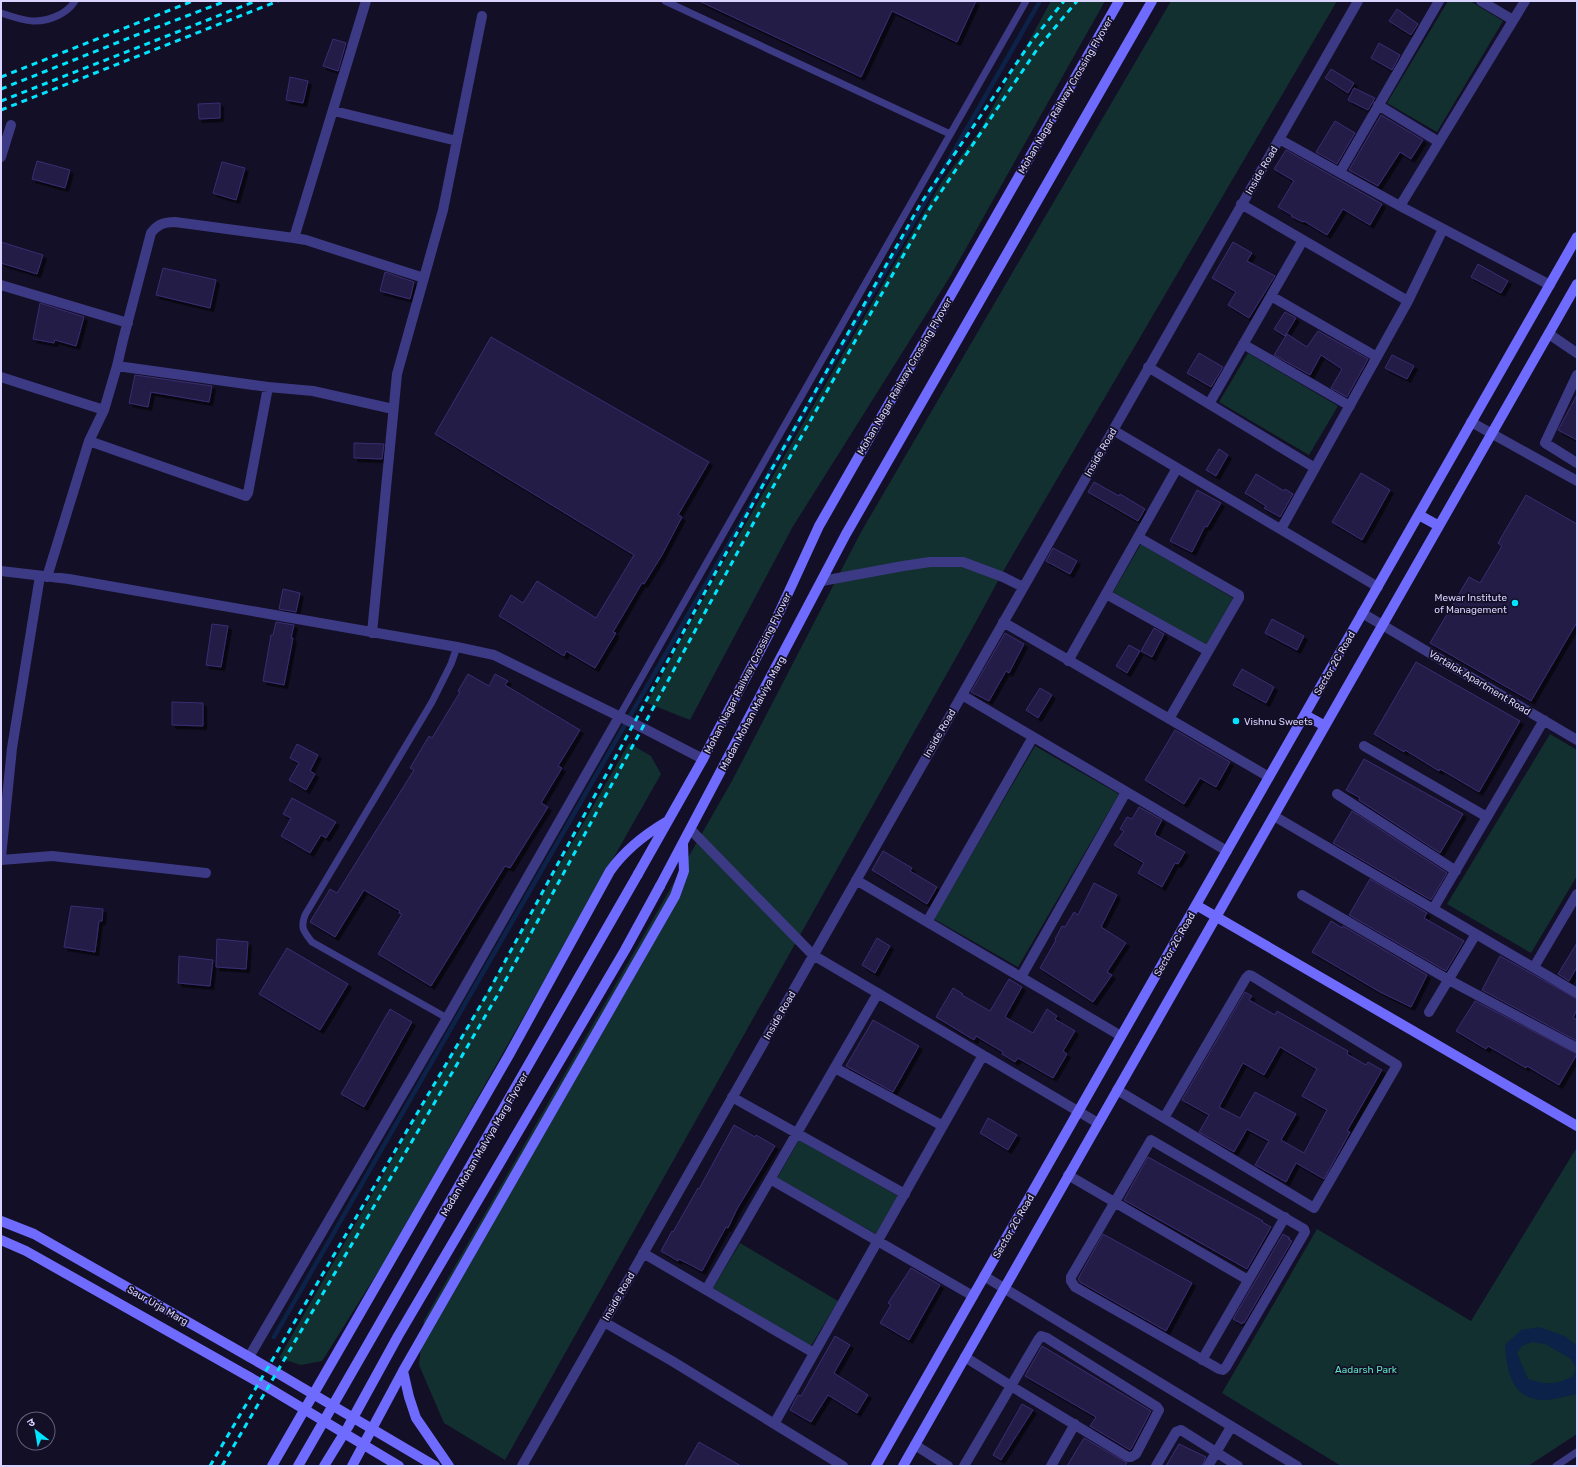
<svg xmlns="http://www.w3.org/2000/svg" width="1578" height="1467" viewBox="0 0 1578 1467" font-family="Rubik,'Noto Sans Devanagari',sans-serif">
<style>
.green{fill:#12302f}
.water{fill:#0c2248;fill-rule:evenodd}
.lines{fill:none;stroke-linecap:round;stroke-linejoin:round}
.stream{stroke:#0c2248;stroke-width:4.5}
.building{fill:#241b47;stroke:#3b2d73;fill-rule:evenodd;filter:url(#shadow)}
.lane{stroke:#3d3a85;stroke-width:7}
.street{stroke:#3d3a85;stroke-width:10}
.secondary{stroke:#6f6bff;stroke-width:10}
.rail{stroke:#00e5ff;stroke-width:3;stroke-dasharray:6 5;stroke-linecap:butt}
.secondary-bridge{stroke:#6f6bff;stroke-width:10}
.poi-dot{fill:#00e5ff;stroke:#130f26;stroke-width:1.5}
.labels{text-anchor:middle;stroke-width:3.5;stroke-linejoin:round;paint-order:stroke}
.street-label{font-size:10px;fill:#d9d4ff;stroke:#130f26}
.poi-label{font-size:10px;fill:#d9d4ff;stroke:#130f26;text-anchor:end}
.park-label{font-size:10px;fill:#5fe0c0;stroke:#130f26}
</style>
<defs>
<filter id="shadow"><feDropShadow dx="3.5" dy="3.5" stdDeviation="0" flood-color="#0009"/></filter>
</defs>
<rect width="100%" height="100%" fill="#130f26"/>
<path class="green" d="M1051 1H1105L951 275 792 528 690 720 647 703 723 563 941 183 979 132Z
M1171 1H1337L1005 568 972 629 505 1460 444 1423 419 1365 424 1320 733 779 861 532Z
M1448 1H1470L1503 21 1437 132 1387 103Z
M1248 353 1338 406 1309 455 1219 402Z
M1141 544 1233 598 1206 645 1113 592Z
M1550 734 1577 750V876L1531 953 1447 904Z
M629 743 651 756 661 774 388 1256 322 1361 301 1365 279 1358Z
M1035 746 1119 794 1018 967 934 919Z
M799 1140 898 1196 876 1234 777 1178Z
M1577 1147V1434L1528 1466H1341L1222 1393 1317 1229 1471 1321Z
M740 1243 838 1301 811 1346 713 1288Z"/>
<path class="water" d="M1539 1327 1565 1336 1577 1346V1394C1563 1397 1545 1403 1531 1398 1510 1392 1506 1364 1505 1345L1521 1330ZM1532 1342 1545 1344 1571 1359 1576 1368 1573 1376C1556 1385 1546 1385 1528 1379L1517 1353 1522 1346Z"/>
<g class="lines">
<path class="stream" d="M274 1337 1040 1"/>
</g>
<path class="building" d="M699 1H976L957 42 892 11 861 77Z
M1397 9 1418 24 1411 35 1389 21Z
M333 39 346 43 338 71 323 66Z
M1379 43 1400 55 1392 70 1371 58Z
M1331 69 1354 83 1348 93 1325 78Z
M290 77 308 81 303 103 286 100Z
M1354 88 1375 98 1368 110 1348 100Z
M220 103V118L199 119 198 104Z
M1381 115 1423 140 1411 159 1400 152 1378 186 1349 170Z
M1335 121 1355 133 1337 164 1316 152Z
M1286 150 1382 204 1370 225 1343 209 1327 235 1304 221 1303 222 1291 216 1292 215 1278 207 1294 181 1274 169Z
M37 161 70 170 65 188 32 179Z
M222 162 245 168 236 200 213 193Z
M1 242 43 255 37 274 1 263Z
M1233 242 1252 253 1247 261 1275 276 1249 318 1228 305 1236 292 1212 278Z
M1478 264 1508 281 1501 293 1471 277Z
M163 268 216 280 210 308 156 295Z
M385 272 414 282 410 299 380 291Z
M40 303 84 317 76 346 55 340 54 343 33 339Z
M1285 312 1296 318 1285 336 1274 329Z
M1318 331 1368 359 1347 397 1331 388 1342 369 1321 355 1310 375 1274 355 1287 334 1307 347Z
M491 337 709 462 678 515 682 517 662 555 644 584 642 583 613 632 616 633 595 668 566 651 564 656 499 616 511 595 523 603 537 581 596 618 634 555 435 434Z
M1199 353 1223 367 1211 387 1187 373Z
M1392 355 1414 366 1407 379 1385 368Z
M135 375 212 386 209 402 151 392 148 407 129 403Z
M1577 395V440L1558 430Z
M354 443 384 444 382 459 354 458Z
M1219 449 1228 455 1216 476 1206 470Z
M1361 473 1390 490 1362 540 1332 522Z
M1256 474 1284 491 1285 489 1293 494 1280 517 1264 508 1266 506 1245 493Z
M1094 482 1119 496 1120 494 1145 509 1138 521 1088 492Z
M1197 490 1221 503 1207 527 1205 526 1192 552 1170 541Z
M1526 495 1577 524V622L1531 701 1430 643 1469 577 1480 583 1502 546 1498 543Z
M1053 548 1077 561 1070 574 1046 561Z
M283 589 300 593 296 612 279 609Z
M1272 619 1304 636 1297 650 1265 633Z
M276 622 294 625 291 638H293L284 685 263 681 271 635H273Z
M212 624 228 626 221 667 206 665Z
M1154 628 1164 634 1152 657 1141 651Z
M1005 633 1024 644 1009 673 1006 671 989 701 971 692Z
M1129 645 1140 651 1127 673 1116 666Z
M1416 662 1520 721 1479 792 1440 769 1439 771 1405 750 1404 752 1374 734Z
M1242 669 1274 687 1266 703 1233 685Z
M468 674 489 686 495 674 508 681 505 685 580 730 558 766 562 768 541 803 548 807 510 868 505 866 431 986 378 954 402 914 399 913 400 911 364 890 335 937 310 922 330 889 337 893 414 770 410 768 429 736 432 738 460 692 458 691Z
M1040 688 1052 695 1038 718 1026 710Z
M172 702 203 703V726L172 725Z
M1175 730 1230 762 1216 787 1200 778 1184 804 1145 780Z
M297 744 318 755 310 771 315 774 306 790 289 780 299 763 290 758Z
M1364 759 1463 814 1440 853 1359 800 1360 798 1346 790Z
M292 798 336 822 326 838 321 835 310 853 281 836 291 818 283 814Z
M1139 807 1162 820 1155 833V835L1185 852 1178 864 1175 863 1162 887 1138 873 1144 863 1114 845 1124 831 1120 829 1127 817 1132 819Z
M1352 811 1447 873 1431 900 1333 843Z
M883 851 912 868 910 871 937 887 927 904 872 870Z
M1370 879 1427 913 1424 918 1464 941 1446 971 1349 915Z
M1094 883 1117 895 1101 927 1126 943 1107 972 1112 975 1093 1002 1040 968 1056 940 1055 939 1062 926 1065 927 1074 912 1078 915Z
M71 906 103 909 102 921H99L95 952 64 947Z
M1331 921 1342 928 1343 926 1427 975 1411 1007 1380 992 1312 952Z
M877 938 890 946 875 973 862 965Z
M217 939 248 942 246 969 216 967Z
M1577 943V967L1569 981 1558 974Z
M287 948 348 984 320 1030 259 994Z
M179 956 213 960 210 986 178 983Z
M1500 956 1577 999V1009L1573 1018 1577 1020V1041L1482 990Z
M1009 979 1022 987 1005 1017 1033 1033 1047 1009 1057 1016 1055 1019 1075 1031 1063 1051 1067 1054 1053 1078 1018 1058 1015 1062 1002 1054 1003 1052 976 1036 974 1040 936 1017 953 988 963 994 962 995 990 1011Z
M1245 992 1252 996 1249 1000 1275 1015 1277 1011 1348 1051 1347 1054 1366 1065 1368 1062 1382 1070 1347 1131 1350 1132 1324 1179 1296 1163 1286 1182 1255 1165 1269 1141 1247 1129 1234 1152 1199 1132 1209 1115 1182 1100ZM1280 1047 1317 1069 1302 1096 1327 1110 1304 1153 1281 1140 1296 1114 1255 1092 1240 1118 1219 1107 1243 1063 1264 1075Z
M1475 1001 1577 1054 1559 1085 1527 1066 1526 1068 1488 1046 1486 1049 1456 1031Z
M390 1009 412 1022 364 1107 341 1094Z
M873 1020 919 1046 893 1092 846 1066Z
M988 1118 1017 1135 1008 1150 980 1133Z
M734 1125 755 1137 756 1135 775 1146 737 1209 728 1228 726 1227 702 1271 679 1259 678 1261 661 1251 672 1231 673 1232 698 1188 699 1189Z
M1148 1157 1263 1221 1262 1222 1271 1227 1247 1269 1124 1200Z
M1103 1234 1192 1283 1166 1331 1080 1282 1078 1279Z
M1283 1234 1290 1238 1288 1239 1292 1241 1244 1323 1243 1322 1242 1324 1233 1319Z
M911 1268 940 1285 909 1340 880 1323 891 1305 888 1303Z
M835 1336 850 1345 834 1373 868 1395 857 1413 828 1395 811 1422 790 1410 798 1395 801 1396Z
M1042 1346 1151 1411 1131 1449 1130 1450 1090 1426 1096 1417 1025 1376Z
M1022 1404 1033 1410 1001 1460 993 1455Z
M1084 1438 1127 1463 1125 1466H1067Z
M699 1442 741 1466H685Z
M1179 1444 1206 1457 1202 1466H1166Z"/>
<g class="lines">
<path class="lane" d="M665 1 950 134
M1 13C22 20 37 26 59 15 65 12 71 7 75 1
M619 717 1026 1
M447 1018 312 942C304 932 300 928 305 915L432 702 451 664 457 647
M1556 1466 1577 1452"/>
<path class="street" d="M1481 1 1513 20
M1378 105 1439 142
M334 111 457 141
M1279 139 1400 206 1550 285
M1 157 11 125
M1340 172 1439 1
M1241 204 1408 301
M1400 206 1525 1
M294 238 366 1
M1 285 128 323
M1271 296 1377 357
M1549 334 1577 353
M1243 344 1350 406
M117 366 268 387 313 391 393 409
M1148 367 1315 468
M1577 375 1545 443 1577 463
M1 377 104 410
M1209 404 1303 240
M1471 422 1577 481
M1113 430 1378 587
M89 441 246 496 248 493 268 387
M1281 529 1408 301 1443 229
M1138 537 1239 595V598L1169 719
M1 571 69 579 457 647 494 655 643 728 703 759
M47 577 89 441 104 410 117 366 123 340 151 233C158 224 164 222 175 222L294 238 306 240 424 278
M822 581 903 566 930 562H963L1003 577 1023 587
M1106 594 1208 651
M1362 613 1577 740
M1003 622 1269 777
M372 633 397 374 443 210 482 16
M1068 661 1177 468
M962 695 1227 851
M1364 746 1487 817
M1337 794 1456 871
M1274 816 1577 993
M691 830 813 955 1098 1123
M1 857 12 748 40 576
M1 860 52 856 206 873
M856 880 1121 1036
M1302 895 1449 980 1577 1048
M1433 909 1544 720
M927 922 1033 737
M1534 967 1577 894
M1249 975 1252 976 1397 1065 1314 1208 1164 1118 1246 978Z
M1021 977 1126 792
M1429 1012 1476 934
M835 1068 943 1126
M1117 1090 1164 1118
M732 1097 905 1194
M1151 1140 1304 1229 1305 1232 1226 1367 1223 1370 1219 1369 1075 1287 1071 1281V1277Z
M1068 1175 1248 1280
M770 1179 973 1296
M643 1253 814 1353
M984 1276 1297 1466
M706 1290 878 993
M604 1322 672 1361 843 1466
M249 1357 447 1018 619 717
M1202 1360 1285 1217
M774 1424 983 1055
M915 1445 948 1466
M522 1466 1358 1
M964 1466 1038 1340 1041 1336 1047 1338 1157 1407 1159 1410 1136 1454 1131 1457H1128L1011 1386 965 1357
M1051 1466 1075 1424
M1156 1466 1176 1432 1181 1430 1238 1466
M1208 1466 1231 1427"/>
<path class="secondary" d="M1419 515 1439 526
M1305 715 1325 726
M638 874 703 759 773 626 819 526 1119 1
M660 886 846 534 1152 1
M1196 905 1577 1126
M1 1221 34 1234 279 1374 435 1466
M1 1240 26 1251 267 1387 399 1466
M403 1371 409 1397 416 1418 449 1466
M272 1466 509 1055 610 871C625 850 644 835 666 822
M352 1466 403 1371 675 896 684 871 683 845
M876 1466 1577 237
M903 1466 1577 284"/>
<path class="rail" d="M1 77 193 1
M1 89 134 36 226 1
M1 101 256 1
M1 110 278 1
M210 1466 489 991 764 483 921 203 1031 42 1064 1
M222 1466 497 996 773 487 930 208 1038 48 1077 1"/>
<path class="secondary-bridge" d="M298 1466 638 874
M324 1466 348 1427 398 1336 625 950 660 886"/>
</g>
<g class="poi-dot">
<circle cx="1515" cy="603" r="4"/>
<circle cx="1236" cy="721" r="4"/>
</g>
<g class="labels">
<g class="street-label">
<text transform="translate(1065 95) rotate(-60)" y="4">Mohan Nagar Railway Crossing Flyover</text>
<text transform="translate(1261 170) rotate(-60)" y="4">Inside Road</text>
<text transform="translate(904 376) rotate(-60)" y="4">Mohan Nagar Railway Crossing Flyover</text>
<text transform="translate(1100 452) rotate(-60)" y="4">Inside Road</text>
<text transform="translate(1334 663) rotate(-60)" y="4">Sector 2C Road</text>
<text transform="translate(747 673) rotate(-63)" y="4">Mohan Nagar Railway Crossing Flyover</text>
<text transform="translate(1480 682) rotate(31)" y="4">Vartalok Apartment Road</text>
<text transform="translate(752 713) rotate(-62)" y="4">Madan Mohan Malviya Marg</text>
<text transform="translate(939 733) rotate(-60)" y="4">Inside Road</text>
<text transform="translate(1174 944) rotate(-60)" y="4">Sector 2C Road</text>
<text transform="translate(779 1015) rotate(-60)" y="4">Inside Road</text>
<text transform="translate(484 1144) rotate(-60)" y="4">Madan Mohan Malviya Marg Flyover</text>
<text transform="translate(1013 1226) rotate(-60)" y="4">Sector 2C Road</text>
<text transform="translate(618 1296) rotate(-60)" y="4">Inside Road</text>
<text transform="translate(158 1305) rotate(30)" y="4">Saur Urja Marg</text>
</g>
<g class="poi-label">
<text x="1507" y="601">Mewar Institute<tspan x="1507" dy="12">of Management</tspan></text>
<text x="1244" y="725" text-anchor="start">Vishnu Sweets</text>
</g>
<g class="park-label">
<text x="1366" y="1373">Aadarsh Park</text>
</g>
</g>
<rect width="1578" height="1467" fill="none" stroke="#d9d4ff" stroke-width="4"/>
<g transform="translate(36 1431) rotate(329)"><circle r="19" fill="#130f26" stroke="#625e7d"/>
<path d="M0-3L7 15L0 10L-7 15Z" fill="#00e5ff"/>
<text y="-6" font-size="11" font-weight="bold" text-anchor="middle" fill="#d9d4ff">उ</text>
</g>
</svg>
